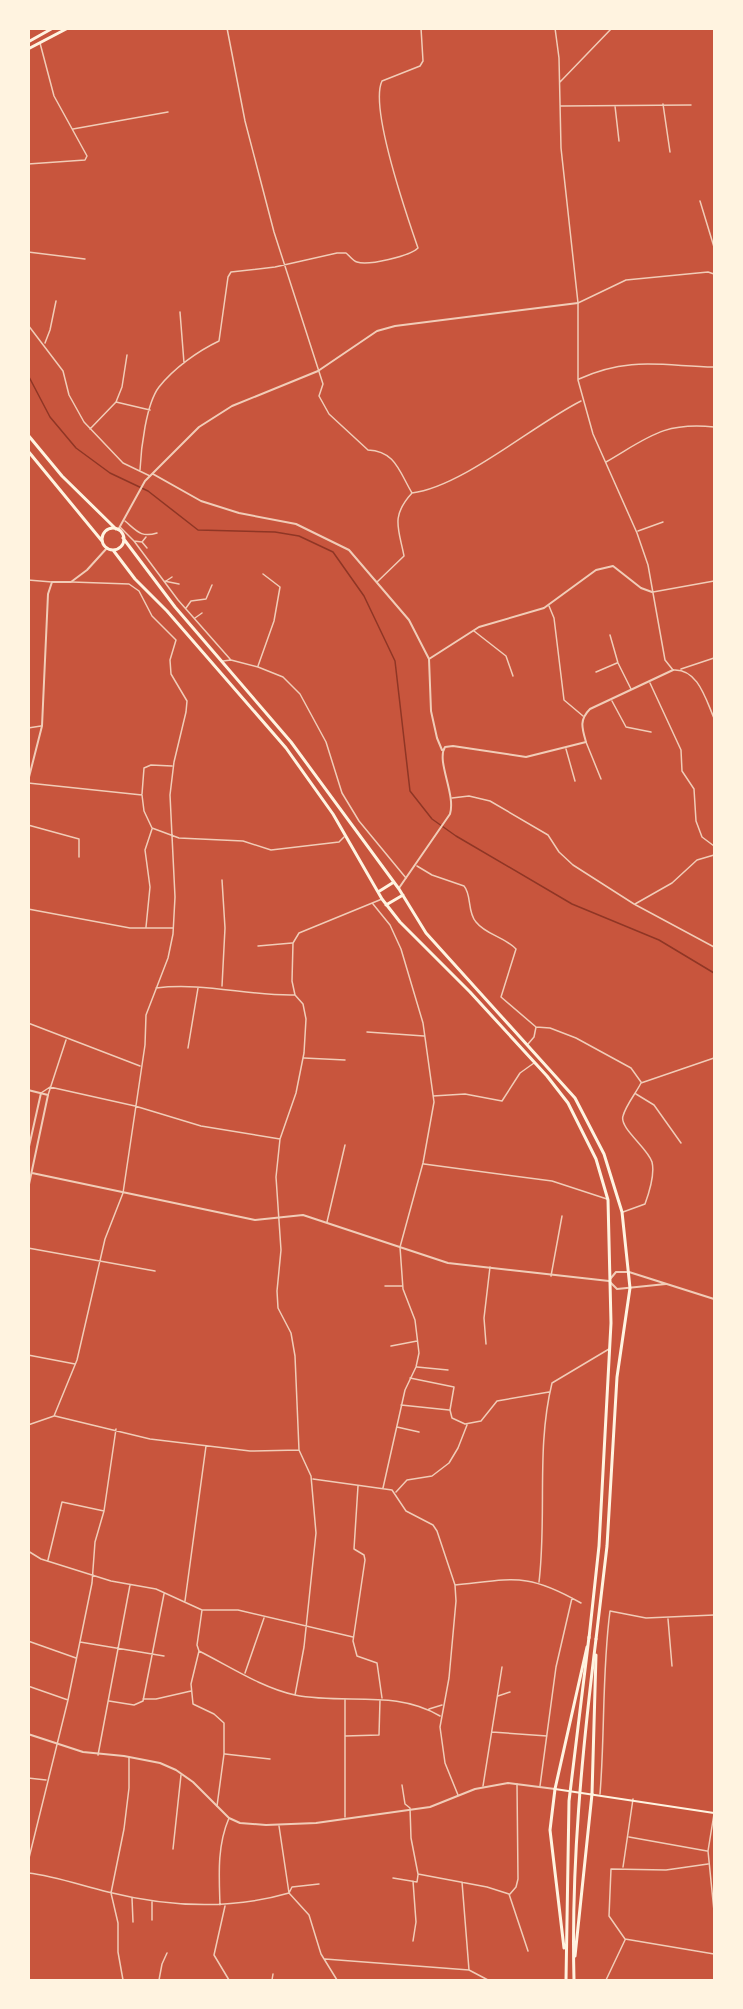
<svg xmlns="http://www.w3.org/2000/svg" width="743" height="2009" viewBox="0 0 743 2009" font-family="'Fira Sans Condensed',sans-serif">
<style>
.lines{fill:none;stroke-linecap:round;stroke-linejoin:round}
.stream{stroke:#8f3625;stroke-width:1.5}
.minor{stroke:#f1ccb7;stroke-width:1.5}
.tertiary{stroke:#f1ccb7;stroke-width:2}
.secondary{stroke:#fff3e0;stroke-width:2}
.trunk{stroke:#fff3e0;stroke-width:3}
.motorway{stroke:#fff3e0;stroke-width:3}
</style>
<rect width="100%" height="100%" fill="#c8553d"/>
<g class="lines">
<path class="stream" d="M28 375 50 417 76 448 110 473 148 491 198 530 275 532 299 536 333 552 364 596 395 661 410 791 432 819 456 836 572 904 659 940 714 973"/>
<path class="minor" d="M227 28 245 121 274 232 323 384 319 396 329 414 368 450C395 451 399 471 412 493
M555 28 559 58 561 148 578 303V380L593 434 637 533 648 565 665 660 673 670C698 668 706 700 714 718
M560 82 612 28
M663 104 670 152
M561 106 691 105
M615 106 619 141
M73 129 168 112
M28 164 85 160 87 156 54 96 40 43
M700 201 714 247
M28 252 85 259
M578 303 626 280 708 272 714 274
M180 312 184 363
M28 325 63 371 69 395 84 422 123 463 150 476
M45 343 50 330 56 301
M127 355 122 387 116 402 150 410
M579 379C629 356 663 366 714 367
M90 429 116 402
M606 462C649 437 663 422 714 427
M140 470C141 449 146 404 159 387 174 368 198 351 219 341L228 277 231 272 275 267 337 253H346C349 255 353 261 357 262 368 266 410 256 418 248 407 216 369 108 382 81L420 66 423 61 421 28
M125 521C137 531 141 538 157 533
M120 527 134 541 142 542
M638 531 663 522
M146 537 142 542 147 548
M134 541 178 600 230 659
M28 580 52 582
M164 581 179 584
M166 581 172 577
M377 582 404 556C399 529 390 517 412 493 462 487 533 425 581 401
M653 592 714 581
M549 606 554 618 564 700 583 716
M186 608 191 601 206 599 212 585
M195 618 202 613
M474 631 506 656 513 676
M610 635 618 663 631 689
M223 661 231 660 258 667 283 677 300 694 326 742 342 793 359 821 406 878
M258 666 274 621 280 587 263 574
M681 669 714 658
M596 672 617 663
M650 683 681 750 682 771 694 789 696 821 702 837 714 846
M612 701 626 727 651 732
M28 728 41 726
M586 742 601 779
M566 749 575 781
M28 783 142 795 144 811 152 828 179 838 243 841 271 850 339 842 344 837
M142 794 144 768 151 765 172 766
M452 798 469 796 490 801 548 835 559 852 573 865 634 904 714 947
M28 825 79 839V857
M417 866 432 875 464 886C472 895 467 912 476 922 486 935 505 937 516 949L501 997 536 1027
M222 880 225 928 222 986
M373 904 390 925 401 949 423 1023 434 1102 423 1163 400 1247 403 1289 415 1320 419 1353 416 1367 405 1390 383 1488
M635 904 672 883 697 860 714 855
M28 909 130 928H173
M146 927 150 887 145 850 152 829
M258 946 292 943
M156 988C203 982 248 996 294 995
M28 1023 140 1066
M367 1032 424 1036
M528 1044 534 1037 536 1027 550 1028 576 1038 631 1068 641 1082
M188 1048 198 988
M304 1058 345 1060
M41 1093 50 1087 135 1106 201 1126 280 1139
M636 1094 654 1105 681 1143
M48 1095 66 1040
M433 1096 465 1094 502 1101 520 1073 534 1063
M424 1164 552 1181 607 1199
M623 1212 645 1204C649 1193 655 1174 652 1162 648 1148 619 1128 623 1116 626 1105 636 1093 641 1083L714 1058
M327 1222 345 1145
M28 1248 155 1271
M551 1276 562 1216
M385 1286H402
M486 1344 484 1318 490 1267
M391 1346 417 1341
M28 1355 75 1364
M417 1367 448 1370
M410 1378 454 1387 450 1410 452 1418 465 1424 481 1421 497 1401 549 1392
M401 1405 449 1410
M55 1416 150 1439 250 1451 299 1450
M28 1425 54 1416 77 1360 105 1239 123 1193 145 1045 146 1015 168 958 173 934 175 897 170 795 174 762 186 712 187 701 171 674 170 660 176 640 152 616 139 591 129 584 72 582
M397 1427 419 1432
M313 1479 392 1490 406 1511 433 1525 437 1531 455 1585 456 1601 449 1678 440 1727 445 1763 458 1795
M358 1486 354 1549 364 1555 365 1560 353 1641 357 1656 377 1663 382 1698
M396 1492 407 1480 432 1476 449 1463 458 1448 467 1425
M28 1551 41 1559 111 1581 156 1589 202 1610H238L353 1637
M48 1560 62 1502 104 1511
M539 1582C547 1516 536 1448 552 1383L609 1349
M455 1585C514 1579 527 1572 581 1603
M185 1601 206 1446
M202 1610 197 1645 199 1651 191 1684 193 1704 214 1714 224 1723V1754L217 1806
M668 1619 672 1666
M28 1641 76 1658
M80 1642 164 1656
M199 1651C229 1666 262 1688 295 1695 345 1705 395 1689 440 1716
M245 1673 264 1618
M28 1686 68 1700
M295 1695 304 1647 316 1533 311 1476 299 1450 295 1356 291 1333 278 1308 277 1291 281 1250 276 1177 280 1139 296 1093 304 1053 306 1019 303 1004 295 995 292 981 293 943 299 933 382 899
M498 1696 510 1692
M143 1699H156L191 1691
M345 1700V1817
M109 1701 134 1705 143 1701 164 1594
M429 1709 442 1705
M492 1732 547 1736
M345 1736 379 1735 380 1700
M225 1754 270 1759
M98 1755 130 1585
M28 1778 46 1780
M402 1785 405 1804 410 1808 411 1838 418 1874 487 1887 509 1894 528 1951
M483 1786 502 1667
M540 1786 556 1667 572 1598
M600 1794C605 1733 602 1671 610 1611L646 1618 714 1615
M714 1814 708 1851 714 1911
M279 1826 289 1893 309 1915 321 1954 337 1980
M629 1837 707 1851
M173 1849 181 1775
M28 1862 68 1700 92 1583 95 1542 104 1511 116 1429
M708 1864 666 1870 611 1869 609 1916 625 1939 714 1954
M623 1867 633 1799
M28 1873C56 1876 82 1886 108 1892 168 1907 230 1910 289 1893L292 1887 319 1884
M393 1878 417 1882 418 1875
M462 1882 469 1970
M510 1894 516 1887 518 1879 517 1784
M132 1898 133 1922
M220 1905C219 1875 217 1846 229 1818
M225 1906 214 1955 229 1980
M152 1920V1902
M413 1941 416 1922 413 1881
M325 1959 469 1970 488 1980
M123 1980 118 1952V1923L111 1893 124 1829 129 1788V1757
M159 1980 162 1964 167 1953
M272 1980 273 1974
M606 1980 625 1940"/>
<path class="tertiary" d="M153 474 201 501 239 513 296 524 349 550 409 620 429 659 431 711 437 738 442 750
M118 530 145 481 199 427 232 406 318 371 377 331 395 326 578 303
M429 659 479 627 544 608 596 570 613 566 641 588 652 592
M28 781 42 726 48 594 52 582H71L87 570 107 548
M399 888 450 814C456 794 436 761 445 747L453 746 526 757 586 742C582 728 579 720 590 709L673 670
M28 1090 48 1095 28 1189
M28 1151 41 1093
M32 1173 255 1220 303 1215 448 1263 609 1281 617 1289 666 1284
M611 1278 616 1272H629L714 1299
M28 1734 83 1752 124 1756 160 1763 176 1770 193 1782 229 1818 240 1823 266 1825 316 1823 430 1807 475 1789 508 1783 555 1789"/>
<path class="secondary" d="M555 1789 714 1813"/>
<path class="trunk" d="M28 42 53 28
M28 49 68 28
M28 435 62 476 116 529
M28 451 102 541
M102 539a11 11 0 1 1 22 0a11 11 0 1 1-22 0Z
M123 538 175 607 291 742 399 889 426 933 575 1098 604 1154 622 1212 630 1288 617 1377 607 1546 596 1639
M113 550 135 579 167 611 286 748 333 814 382 899 400 922 470 992 547 1076 568 1103 596 1159 608 1200 611 1323 599 1546 589 1638
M378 892 394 882
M386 905 403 895
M555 1789 587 1647
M592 1794 596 1655"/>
<path class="motorway" d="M555 1789 550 1830 564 1948
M575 1956 592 1794
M566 1980 569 1801 589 1637
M574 1980C571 1865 582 1753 596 1639"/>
</g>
<rect width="743" height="2009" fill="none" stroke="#fff3e0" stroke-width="60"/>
</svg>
